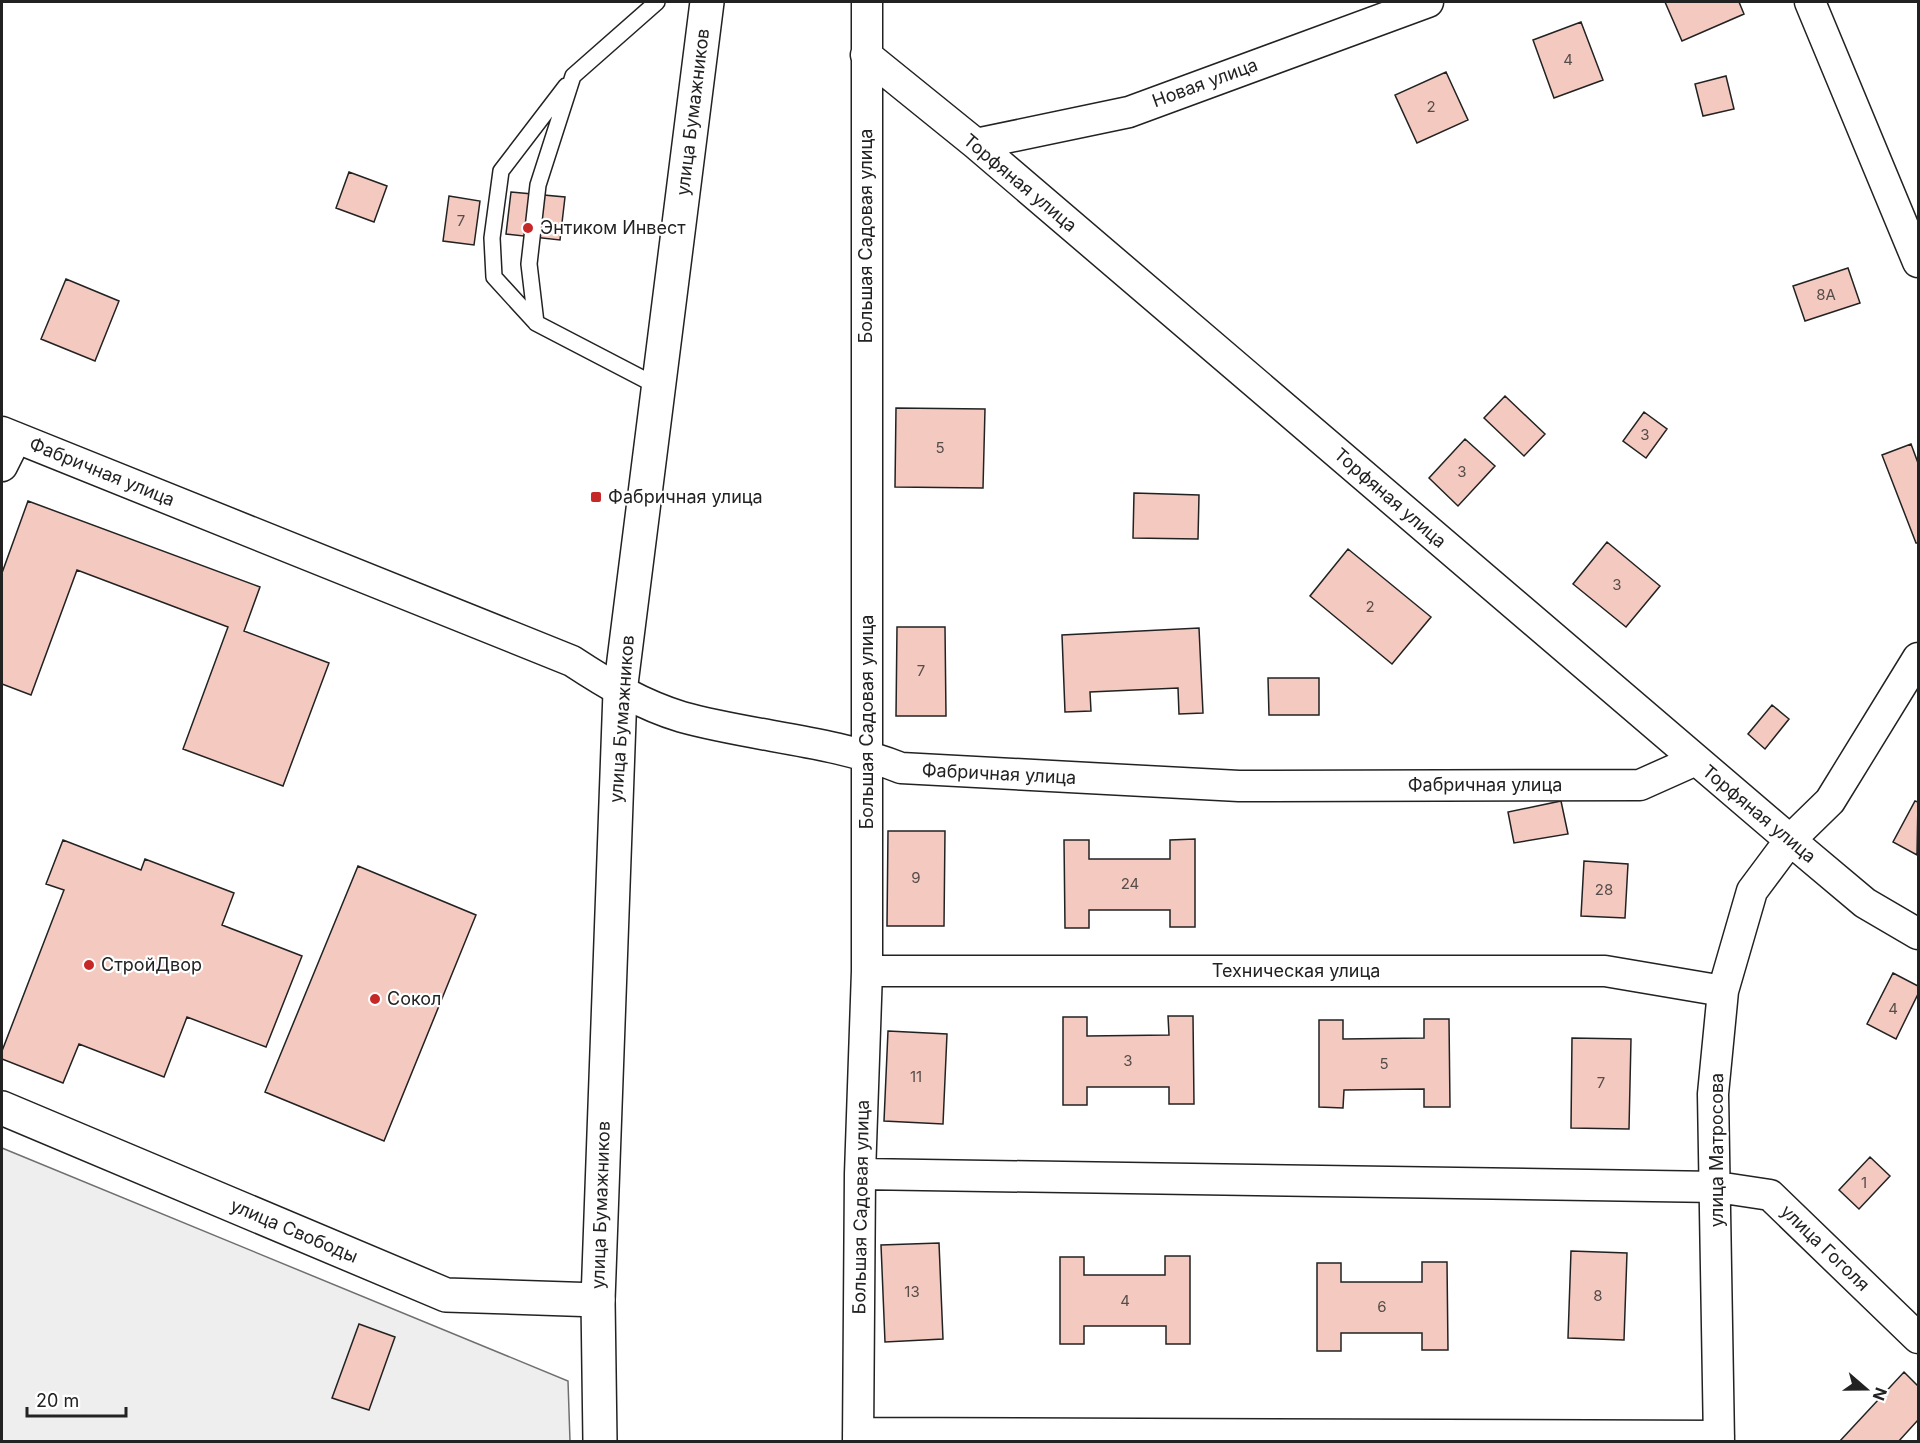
<svg xmlns="http://www.w3.org/2000/svg" width="1920" height="1443" viewBox="0 0 1920 1443" font-family="Inter,sans-serif">
<style>
.green{fill:#eee;stroke:#6f6f6f;stroke-width:1.5}
.building{fill:#f3c9c0;stroke:#222;stroke-width:1.5}
.lines{fill:none;stroke-linecap:round;stroke-linejoin:round}
.service-casing{stroke:#222;stroke-width:18}
.minor-casing{stroke:#222;stroke-width:33}
.tertiary-casing{stroke:#222;stroke-width:36}
.secondary-casing{stroke:#222;stroke-width:36}
.service{stroke:#fff;stroke-width:15}
.minor{stroke:#fff;stroke-width:30}
.tertiary{stroke:#fff;stroke-width:33}
.secondary{stroke:#fff;stroke-width:33}
.poi-dot{fill:#c62828;stroke:#fff;stroke-width:2}
.labels{text-anchor:middle;stroke-width:4.5;stroke-linejoin:round;paint-order:stroke}
.number-label{font-size:15px;fill:#564c4a}
.street-label{font-size:18px;fill:#222;stroke:#fff}
.poi-label{font-size:18px;fill:#222;stroke:#fff;text-anchor:start}
</style>
<rect width="100%" height="100%" fill="#fff"/>
<path class="green" d="M2 1148 568 1381 570 1441H2Z"/>
<path class="building" d="M1665 2H1739L1744 14 1682 41Z
M1581 22 1603 80 1554 98 1533 40Z
M1446 72 1468 120 1417 143 1395 95Z
M1726 76 1734 109 1703 116 1695 84Z
M349 172 387 186 374 222 336 208Z
M511 192 565 197 560 240 506 234Z
M449 196 480 201 474 245 443 241Z
M1848 268 1860 303 1805 321 1793 286Z
M66 279 119 301 95 361 41 339Z
M1505 396 1545 434 1524 456 1484 418Z
M896 408 985 409 983 488 895 487Z
M1644 412 1667 429 1646 458 1623 441Z
M1465 439 1495 466 1458 506 1429 478Z
M1911 444 1918 463V543H1916L1882 455Z
M1134 493 1199 495 1198 539 1133 538Z
M28 501 260 587 244 631 329 663 283 786 183 749 228 627 77 570 31 695 2 684V573Z
M1607 542 1660 586 1626 627 1573 584Z
M1348 549 1431 617 1392 664 1310 596Z
M897 627H945L946 716H896Z
M1199 628 1203 713 1179 714 1178 688 1090 692 1091 711 1065 712 1062 635Z
M1268 678H1319V715H1269Z
M1772 705 1789 719 1765 749 1748 734Z
M1561 801 1568 834 1514 843 1508 812Z
M1915 801 1918 802 1917 855 1893 842Z
M888 831H945L944 926H887Z
M1195 839V927H1170V910H1089V928H1065L1064 840H1089V859H1170V840Z
M63 840 141 870 145 859 234 893 222 925 302 956 266 1047 187 1017 164 1077 79 1044 63 1083 2 1059V1051L64 890 46 884Z
M1584 861 1628 864 1625 918 1581 916Z
M358 866 476 915 384 1141 265 1092Z
M1893 973 1918 986V994L1896 1039 1867 1024Z
M1168 1016H1193L1194 1104H1169V1087H1087V1105H1063V1017H1087V1036L1169 1035Z
M1424 1019H1449L1450 1107H1424V1089L1344 1090 1343 1108 1319 1107V1020H1343V1039L1424 1038Z
M888 1031 947 1034 943 1124 884 1121Z
M1572 1038 1631 1039 1629 1129 1571 1128Z
M1870 1157 1890 1176 1859 1209 1839 1190Z
M939 1243 943 1339 885 1342 881 1245Z
M1571 1251 1627 1253 1624 1340 1568 1338Z
M1165 1256H1190V1344H1166V1326H1084V1344H1060V1257H1084V1275H1165Z
M1422 1262H1447L1448 1350H1422V1333H1341V1351H1317V1263H1341V1282H1422Z
M359 1324 395 1337 369 1410 332 1398Z
M1904 1372 1918 1386V1420L1898 1442H1839Z"/>
<g class="lines">
<g class="service-casing">
<path id="service" d="M657 2 573 76 538 185 529 264 536 323 659 387
M536 323 494 277 492 238 501 171 566 86"/>
</g>
<g class="minor-casing">
<path id="minor" d="M1810 2 1918 262
M866 55 976 144 1790 840 1865 903 1918 934
M976 144 1129 112 1428 2
M2 432 572 661C607 684 642 705 682 717 754 737 832 740 901 768L1239 786 1640 785 1696 760
M2 466 16 438
M867 971H1605L1723 991
M860 1174 1717 1187 1770 1195 1918 1338
M858 1433 1719 1436
M858 1442 860 1174 867 971V2
M1719 1442 1713 1094 1723 991 1752 891 1790 840 1830 801 1918 658"/>
</g>
<g class="tertiary-casing">
<path id="tertiary" d="M598 1300 600 1442"/>
</g>
<g class="secondary-casing">
<path id="secondary" d="M2 1108 446 1295 598 1300 620 692 707 2"/>
</g>
<use href="#service" class="service"/>
<use href="#minor" class="minor"/>
<use href="#tertiary" class="tertiary"/>
<use href="#secondary" class="secondary"/>
</g>
<g class="poi-dot">
<circle cx="528" cy="228" r="6"/>
<rect x="590" y="491" width="12" height="12" rx="3"/>
<circle cx="89" cy="965" r="6"/>
<circle cx="375" cy="999" r="6"/>
</g>
<g class="labels">
<g class="number-label">
<text x="1568" y="65">4</text>
<text x="1431" y="112">2</text>
<text x="461" y="226">7</text>
<text x="1826" y="300">8А</text>
<text x="1645" y="440">3</text>
<text x="940" y="453">5</text>
<text x="1462" y="477">3</text>
<text x="1617" y="590">3</text>
<text x="1370" y="612">2</text>
<text x="921" y="676">7</text>
<text x="916" y="883">9</text>
<text x="1130" y="889">24</text>
<text x="1604" y="895">28</text>
<text x="1893" y="1014">4</text>
<text x="1128" y="1066">3</text>
<text x="1384" y="1069">5</text>
<text x="916" y="1082">11</text>
<text x="1601" y="1088">7</text>
<text x="1864" y="1188">1</text>
<text x="912" y="1297">13</text>
<text x="1598" y="1301">8</text>
<text x="1125" y="1306">4</text>
<text x="1382" y="1312">6</text>
</g>
<g class="street-label">
<text transform="translate(1205 83) rotate(-20)" y="6">Новая улица</text>
<text transform="translate(693 112) rotate(-83)" y="6">улица Бумажников</text>
<text transform="translate(1020 183) rotate(40)" y="6">Торфяная улица</text>
<text transform="translate(866 236) rotate(-90)" y="6">Большая Садовая улица</text>
<text transform="translate(102 472) rotate(22)" y="6">Фабричная улица</text>
<text transform="translate(1390 498) rotate(41)" y="6">Торфяная улица</text>
<text transform="translate(622 719) rotate(-86)" y="6">улица Бумажников</text>
<text transform="translate(867 722) rotate(-90)" y="6">Большая Садовая улица</text>
<text transform="translate(999 774) rotate(3)" y="6">Фабричная улица</text>
<text x="1485" y="791">Фабричная улица</text>
<text transform="translate(1759 814) rotate(40)" y="6">Торфяная улица</text>
<text x="1296" y="977">Техническая улица</text>
<text transform="translate(1717 1150) rotate(-90)" y="6">улица Матросова</text>
<text transform="translate(601 1205) rotate(-88)" y="6">улица Бумажников</text>
<text transform="translate(861 1207) rotate(-89)" y="6">Большая Садовая улица</text>
<text transform="translate(294 1231) rotate(23)" y="6">улица Свободы</text>
<text transform="translate(1825 1248) rotate(44)" y="6">улица Гоголя</text>
</g>
<g class="poi-label">
<text x="540" y="234">Энтиком Инвест</text>
<text x="608" y="503">Фабричная улица</text>
<text x="101" y="971">СтройДвор</text>
<text x="387" y="1005">Сокол</text>
</g>
</g>
<rect width="1920" height="1443" fill="none" stroke="#222222" stroke-width="6"/>
<g transform="translate(1866 1389) rotate(110)" stroke="#ffffff" stroke-width="4.5" paint-order="stroke">
<path d="M0-4.5L10 22L0 15L-10 22Z" fill="#222222"/>
<text y="-9" font-size="16" font-weight="bold" text-anchor="middle" fill="#222222">N</text>
</g>
<path d="M27 1407v9h99v-9" fill="none" stroke="#222222" stroke-width="3"/>
<text x="36" y="1407" font-size="18" fill="#222222" stroke="#ffffff" stroke-width="4.5" paint-order="stroke">20 m</text>
</svg>
